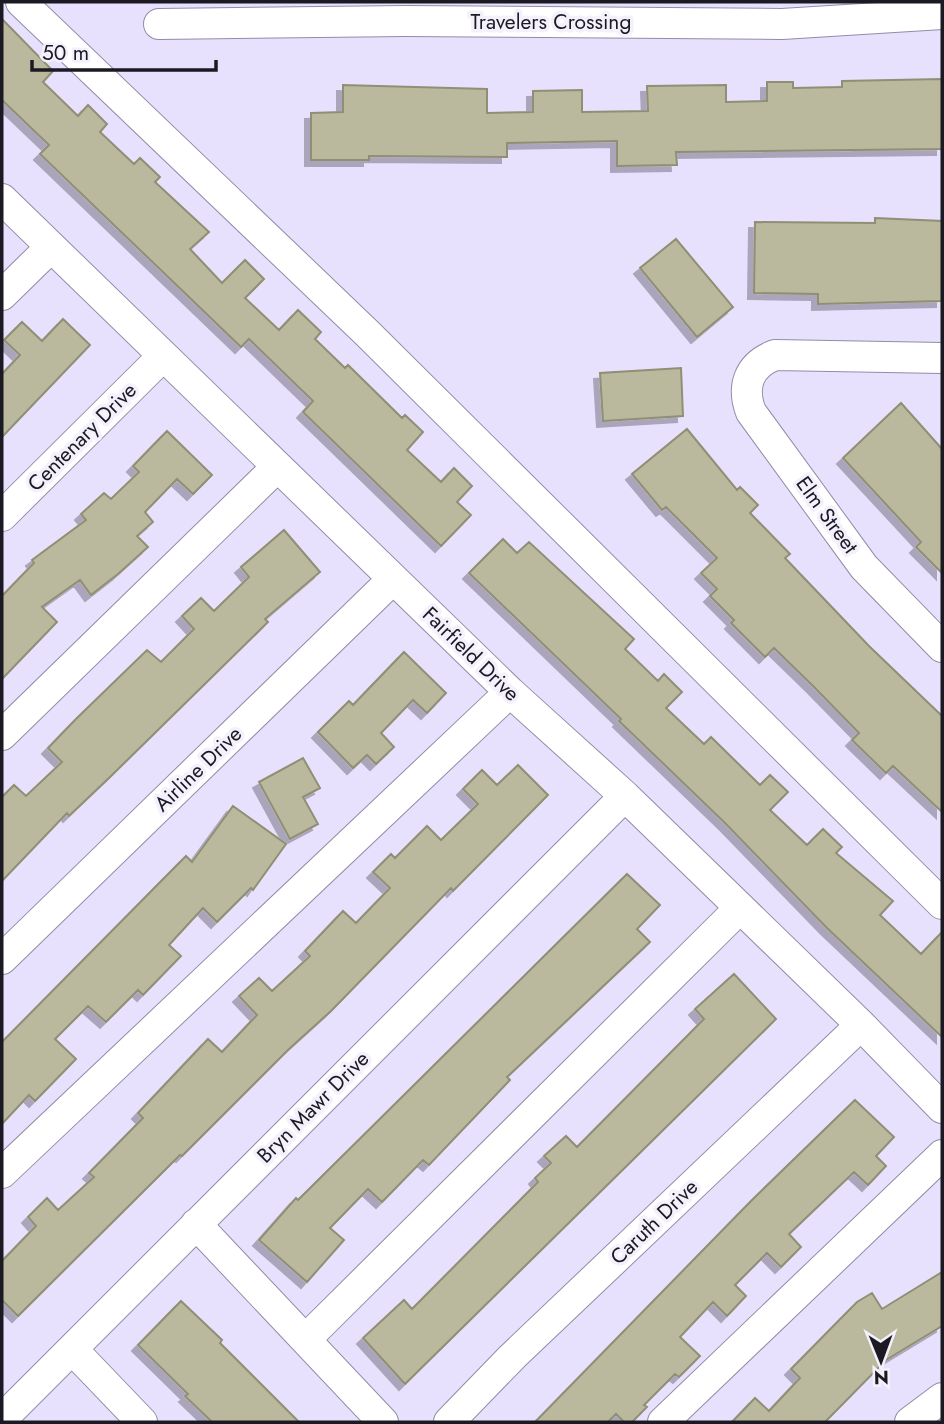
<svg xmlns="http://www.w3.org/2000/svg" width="944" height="1424" viewBox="0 0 944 1424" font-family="Jost,sans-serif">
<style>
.building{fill:#bab99d;stroke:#908f74;stroke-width:2;filter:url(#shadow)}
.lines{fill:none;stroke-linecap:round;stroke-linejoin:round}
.minor-casing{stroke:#928ca6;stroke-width:32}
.minor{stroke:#fff;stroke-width:30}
.labels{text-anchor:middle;stroke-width:7;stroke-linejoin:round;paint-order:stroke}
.street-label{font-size:21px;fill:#1b1922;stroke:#f4f1fd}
</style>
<defs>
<filter id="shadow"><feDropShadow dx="-6" dy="6" stdDeviation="0" flood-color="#0004"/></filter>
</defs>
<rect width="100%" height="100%" fill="#e8e1fd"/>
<path class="building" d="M2 19 53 71 43 82 78 116 88 105 107 124 100 132 134 164 140 158 160 177 155 182 209 232 190 249 222 283 245 260 264 279 245 298 279 330 298 310 321 332 315 339 345 368 348 365 402 418 405 415 423 432 407 450 441 482 454 468 472 486 457 502 471 515 441 546 303 412 313 401 249 339 241 347 40 154 49 145 2 100Z
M942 79V149L676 152 677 165 617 166V141L507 143V157L369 156V160H311V113L343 112V85L487 89V113L533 112V91L582 90V112L648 111 647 86 726 85V102L767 101V82H793V88L842 87V81Z
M875 218 942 221V301L818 304V294L754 293 755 222 875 223Z
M676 239 733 307 697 337 640 268Z
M63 319 90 345 2 437V374L20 355 4 340 22 322 42 341Z
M681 368 683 416 603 421 600 373Z
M901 403 942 449V573L916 547 921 542 843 458Z
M687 429 737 490 740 487 758 505 750 513 790 554 785 558 869 646 942 716V812L893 766 886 773 852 740 859 733 813 686 774 648 765 657 731 623 734 620 710 596 717 589 701 573 717 558 666 507 662 510 632 474Z
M167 431 212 475 193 494 177 479 145 512 153 522 137 536 148 547 118 574 91 595 80 580 42 607 57 622 2 679V596L34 563 32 560 86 520 81 514 104 493 111 499 139 472 133 466Z
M284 530 320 572 265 619 268 622 111 776 69 816 67 813 2 881V797L14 785 26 796 62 762 48 748 76 719 147 650 161 662 194 629 182 616 201 598 214 611 249 577 241 567Z
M503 539 517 553 529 542 634 639 625 649 658 681 664 674 682 692 666 708 704 744 711 737 760 785 770 775 788 792 770 810 807 845 823 829 842 847 836 853 893 901 880 915 921 954 942 932V1037L827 928 725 823 619 721 621 719 469 573Z
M404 652 446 693 427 713 413 700 381 733 394 747 376 764 367 755 353 768 318 732 349 701 353 705Z
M303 758 320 788 303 797 318 824 290 839 259 782Z
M518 765 548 795 453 891 451 888 331 1011 289 1049 182 1156 180 1155 18 1316 2 1300V1261L36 1226 28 1217 47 1198 58 1210 94 1177 89 1173 143 1118 138 1113 208 1039 222 1052 257 1015 239 996 259 978 272 991 310 956 305 951 343 911 356 923 390 888 373 872 391 854 395 858 427 826 441 840 478 804 463 789 482 770 497 785Z
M233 806 286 844 253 890 251 888 217 922 203 908 169 945 181 956 143 995 138 990 106 1022 88 1006 55 1039 76 1059 35 1101 29 1095 2 1124V1042L186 856 192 862Z
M627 874 660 905 637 929 650 942 507 1077 510 1080 429 1165 423 1160 382 1202 368 1189 330 1228 344 1240 307 1282 259 1240 296 1198 298 1200Z
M734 974 776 1019 405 1384 363 1338 404 1300 412 1309 538 1182 535 1178 551 1163 544 1156 566 1136 577 1147 704 1019 695 1009Z
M855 1100 894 1137 876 1156 886 1166 868 1185 854 1172 789 1234 801 1247 781 1267 767 1253 735 1285 746 1296 727 1316 713 1302 680 1337 700 1356 679 1377 675 1374 644 1405 647 1407 632 1422H624L616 1414 608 1422H535L753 1199Z
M942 1272V1326L886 1360 825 1422H732L755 1398 769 1411 800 1378 791 1369 857 1302 872 1293 882 1309Z
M181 1301 222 1340 220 1343 299 1422H212L185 1396 188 1394 138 1345Z"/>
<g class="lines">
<g class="minor-casing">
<path id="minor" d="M21 2 367 333 942 904
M159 24 405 21 782 24 942 14
M2 199 510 692 625 796 861 1025 942 1108
M2 295 51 247
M942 358 775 355C749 365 741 386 751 412L864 567 942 647
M2 516 162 357
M2 735 277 467
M2 959 393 579
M2 1173 510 692
M196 1224 383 1422
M306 1339 740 908
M72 1349 142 1422
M2 1419 625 796
M449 1422 512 1357 861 1025
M663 1422 942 1155
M910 1422 942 1398"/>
</g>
<use href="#minor" class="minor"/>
</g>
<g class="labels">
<g class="street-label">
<text x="551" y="29">Travelers Crossing</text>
<text transform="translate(82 437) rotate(-45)" y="7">Centenary Drive</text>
<text transform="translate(827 515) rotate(54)" y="7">Elm Street</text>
<text transform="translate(471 654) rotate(44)" y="7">Fairfield Drive</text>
<text transform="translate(198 769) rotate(-44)" y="7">Airline Drive</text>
<text transform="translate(313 1107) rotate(-45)" y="7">Bryn Mawr Drive</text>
<text transform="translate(654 1222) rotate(-44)" y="7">Caruth Drive</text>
</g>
</g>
<rect width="944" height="1424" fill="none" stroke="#1b1922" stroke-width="7"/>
<g transform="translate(881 1361) rotate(179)" stroke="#f4f1fd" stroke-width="5" paint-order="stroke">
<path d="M0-5L12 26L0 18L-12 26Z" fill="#1b1922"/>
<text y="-10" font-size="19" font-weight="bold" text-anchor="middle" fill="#1b1922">N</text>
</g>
<path d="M32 60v10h184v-10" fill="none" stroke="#1b1922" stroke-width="3.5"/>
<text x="42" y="60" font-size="21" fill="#1b1922" stroke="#f4f1fd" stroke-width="5" paint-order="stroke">50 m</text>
</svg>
